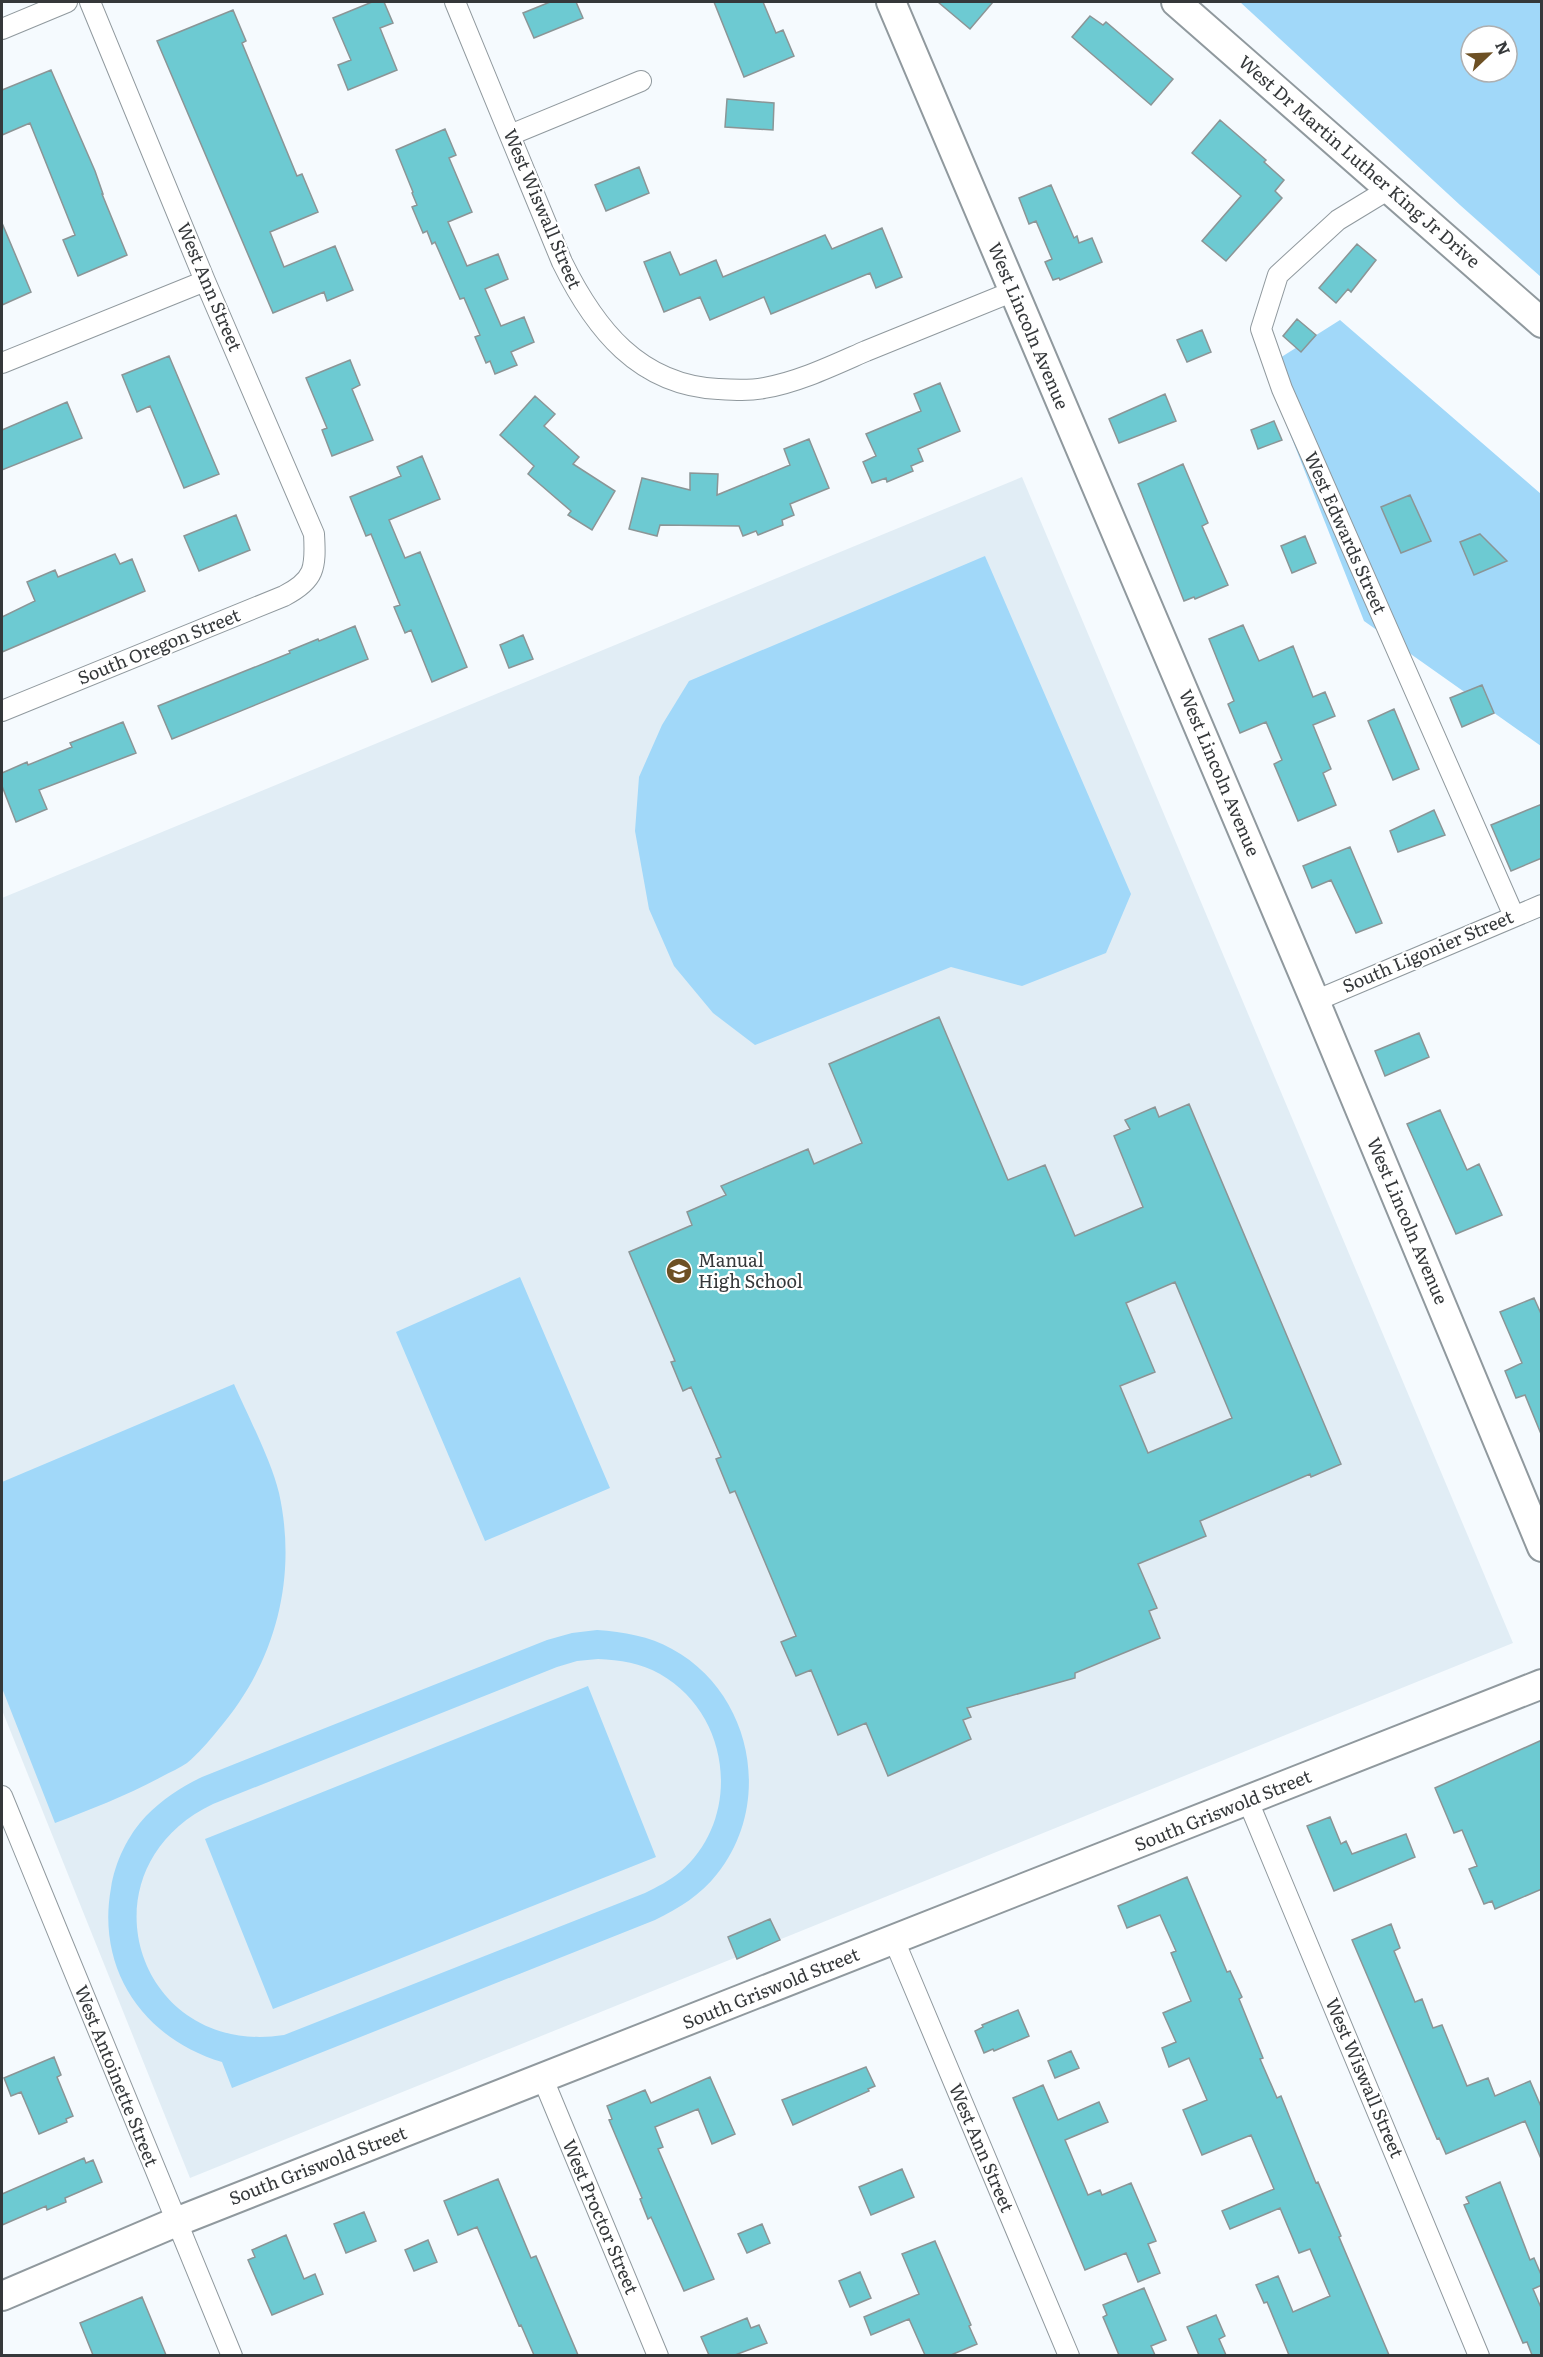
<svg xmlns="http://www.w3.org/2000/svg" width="1543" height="2357" viewBox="0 0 1543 2357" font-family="Literata,serif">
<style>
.built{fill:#e1edf5}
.green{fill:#a1d8f9;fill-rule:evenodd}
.building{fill:#6dcad2;stroke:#8b9596;stroke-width:1.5;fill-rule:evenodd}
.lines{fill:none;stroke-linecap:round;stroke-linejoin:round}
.street-casing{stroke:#90999e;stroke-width:22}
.secondary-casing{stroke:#90999e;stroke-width:32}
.street{stroke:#fff;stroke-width:20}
.secondary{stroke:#fff;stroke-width:28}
.labels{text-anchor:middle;stroke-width:4.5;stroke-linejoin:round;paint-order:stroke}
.street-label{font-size:18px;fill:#35383a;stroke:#fff}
.poi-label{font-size:18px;fill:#35383a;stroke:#fff;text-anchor:start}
</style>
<rect width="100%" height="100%" fill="#f5fafe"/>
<path class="built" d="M1022 477 1513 1643 190 2178 2 1710V898Z"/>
<path class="green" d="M1240 2H1541V277L1460 205ZM1471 36H1507V72H1471Z
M1340 320 1541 494V746L1364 621 1264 368Z
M985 556 1131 894 1106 953 1022 986 951 967 755 1045 713 1013 674 966 649 909 635 831 639 777 662 725 689 681Z
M520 1277 610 1488 485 1541 396 1332Z
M234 1384C248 1416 271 1460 279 1493 298 1579 275 1664 218 1730 209 1741 198 1754 187 1763 180 1768 170 1772 163 1776 128 1795 92 1809 55 1823L2 1688V1482Z
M597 1630C624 1632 649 1636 672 1649 752 1692 774 1803 717 1874 701 1895 679 1908 655 1920L232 2088 222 2062C144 2039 96 1970 111 1888 115 1862 128 1835 146 1816 163 1799 181 1787 202 1777L547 1640 572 1633ZM598 1659C620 1660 641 1663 660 1674 731 1714 743 1818 680 1872 669 1881 657 1887 645 1893L284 2035C136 2058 77 1869 213 1804L557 1667 577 1661Z
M588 1686 656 1857 273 2009 205 1839Z"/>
<path class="building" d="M372 2H384L393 23 380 28 397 70 348 90 338 65 351 60 333 18Z
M550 2H576L583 18 534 38 523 13Z
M714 2H763L776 33 783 30 794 56 744 77Z
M938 2H993L970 29Z
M233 10 246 41 242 43 297 176 302 174 318 212 270 232 284 267 335 246 353 290 327 301 324 292 273 313 157 41Z
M1090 16 1103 25 1106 22 1173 79 1151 105 1072 37Z
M51 70 95 171 103 194H102L127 255 78 276 63 240 75 235 30 123 2 135V90Z
M727 99 774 103 773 130 725 127Z
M1220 120 1266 160 1264 162 1284 180 1275 191 1282 198 1226 261 1202 241 1241 196 1192 153Z
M445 129 456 155 449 158 472 212 448 222 467 266 498 254 508 279 485 289 501 326 524 317 534 342 511 352 517 365 495 374 490 361 486 363 475 337 480 335 464 298 460 299 435 242 432 244 427 231 423 233 412 207 417 205 412 193 413 192 396 150Z
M639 167 649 193 606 211 595 185Z
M1051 185 1074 238 1077 236 1079 243 1092 238 1102 262 1060 280 1059 278 1053 280 1045 262 1052 259 1036 221 1029 224 1019 198Z
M2 223 31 292 2 305Z
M882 228 902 277 876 288 870 273 771 314 764 297 710 320 700 297 664 312 644 262 670 252 680 275 716 260 723 277 825 235 832 249Z
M1357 244 1376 260 1351 292 1348 289 1336 303 1319 288Z
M1297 319 1316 335 1301 352 1283 336Z
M1202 330 1211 352 1187 362 1177 340Z
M169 356 219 474 184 488 150 406 137 412 122 375Z
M350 360 360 385 352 389 373 440 332 456 322 430 327 428 306 378Z
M940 383 960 431 918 449 923 461 911 466 913 471 887 482 886 478 872 483 863 462 876 456 866 434 921 411 914 394Z
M1165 394 1176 421 1119 443 1109 419Z
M535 396 555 414 544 426 579 457 573 464 615 491 592 530 568 515 571 511 528 474 534 466 500 435Z
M67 402 82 438 2 470V430Z
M1274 421 1282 440 1258 449 1251 430Z
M809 439 829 488 790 504 794 515 782 520 783 525 758 535 756 531 743 536 739 526 660 525 657 536 629 529 642 478 690 490V473L718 474 717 495 790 465 784 449Z
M422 456 440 499 389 520 405 558 420 552 467 667 432 682 411 630 405 633 394 607 400 605 371 534 366 536 350 497 401 476 397 467Z
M1183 464 1208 523 1202 526 1228 585 1195 599 1194 597 1184 601 1138 484Z
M1410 495 1431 541 1401 553 1381 507Z
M236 515 250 550 199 571 184 536Z
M1480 534 1507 561 1474 575 1460 542Z
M1305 536 1316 563 1292 573 1281 546Z
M115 554 120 564 132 559 145 591 2 652V617L35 601 27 582 55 570 58 577Z
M1243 625 1259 661 1293 646 1313 697 1325 692 1335 716 1313 725 1331 769 1323 773 1336 805 1298 821 1274 764 1282 760 1266 722 1240 733 1228 704 1234 701 1209 639Z
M355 626 368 659 172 739 158 706 290 653 289 651 318 639 319 641Z
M523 635 533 659 509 668 500 645Z
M1482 685 1494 713 1462 727 1450 698Z
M1394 709 1419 769 1393 780 1368 721Z
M123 722 136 753 39 790 47 809 16 822 2 786V773L27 762 28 765 72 747 70 743Z
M1542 804V858L1511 871 1491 825Z
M1434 810 1445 835 1398 852 1390 831Z
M1350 847 1382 923 1356 933 1331 880 1312 888 1303 866Z
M939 1017 1008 1180 1045 1165 1075 1236 1143 1207 1114 1136 1130 1129 1125 1120 1155 1107 1159 1117 1189 1104 1341 1464 1311 1477 1310 1474 1200 1521 1206 1536 1138 1564 1157 1608 1149 1611 1160 1638 1075 1673V1678L967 1708 971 1717 963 1720 971 1739 888 1776 866 1723 838 1735 811 1670 796 1676 781 1642 796 1636 735 1491 730 1493 716 1459 721 1457 691 1387 683 1391 671 1362 675 1361 629 1252 692 1225 687 1212 726 1195 721 1186 808 1149 814 1164 862 1143 829 1064ZM1175 1282 1232 1418 1148 1453 1120 1386 1155 1372 1126 1303Z
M1419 1033 1429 1057 1385 1076 1375 1051Z
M1440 1110 1467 1170 1479 1164 1502 1215 1456 1234 1407 1124Z
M1534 1298 1542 1316 1541 1434 1525 1395 1516 1398 1505 1371 1522 1363 1500 1312Z
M1542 1740V1889L1495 1909 1492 1901 1484 1904 1469 1869 1477 1866 1462 1830 1454 1833 1435 1788Z
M1330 1817 1341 1844 1346 1841 1352 1854 1406 1834 1415 1857 1334 1891 1307 1826Z
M1187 1877 1227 1972 1230 1971 1242 1997 1239 1999 1263 2058 1260 2059 1277 2098 1281 2096 1316 2183 1318 2182 1341 2236 1339 2237 1389 2355H1289L1267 2302 1264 2303 1256 2285 1278 2276 1293 2312 1330 2296 1310 2249 1299 2253 1280 2208 1230 2229 1222 2211 1274 2189 1251 2135 1202 2155 1183 2110 1207 2100 1189 2058 1169 2067 1162 2048 1176 2042 1163 2013 1191 2001 1171 1953 1176 1951 1160 1915 1127 1928 1118 1906Z
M770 1919 780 1940 737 1959 728 1937Z
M1391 1924 1400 1948 1394 1951 1415 2002 1422 1999 1433 2028 1442 2025 1467 2086 1488 2078 1495 2096 1530 2081 1542 2109V2161L1525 2121 1446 2154 1439 2138 1437 2139 1352 1940Z
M1018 2010 1029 2036 994 2051 993 2049 984 2053 975 2031 983 2027 982 2025Z
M1071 2051 1079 2068 1055 2078 1048 2061Z
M54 2057 61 2075 57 2077 73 2116 66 2119 67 2122 39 2134 21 2092 11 2096 4 2078Z
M866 2067 875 2086 868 2089 869 2091 793 2125 782 2100Z
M710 2077 735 2134 712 2144 698 2109 655 2127 663 2147 658 2149 714 2279 684 2291 651 2217 648 2219 640 2199 642 2198 609 2120 612 2119 607 2106 645 2090 651 2103Z
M1043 2085 1058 2120 1099 2102 1108 2122 1065 2140 1088 2195 1100 2190 1102 2195 1131 2183 1156 2241 1148 2244 1160 2273 1138 2282 1126 2253 1085 2270 1013 2098Z
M84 2158 86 2163 93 2160 102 2182 65 2198 66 2202 47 2210 46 2206 2 2225V2194Z
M902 2169 914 2197 871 2215 859 2187Z
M498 2179 531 2258 536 2256 578 2355H534L521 2325 519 2326 477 2227 458 2235 444 2201Z
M1500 2182 1530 2260 1534 2258 1542 2277V2285L1533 2289 1542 2310V2355H1532L1527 2342 1523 2343 1464 2205 1469 2203 1466 2197Z
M364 2212 376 2241 346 2253 334 2224Z
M762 2224 770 2243 747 2253 738 2234Z
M286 2235 304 2279 315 2274 323 2294 272 2315 248 2260 255 2257 252 2250Z
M428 2240 437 2262 414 2271 405 2250Z
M935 2241 971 2325 969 2326 977 2344 951 2355H925L909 2319 871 2335 864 2317 919 2294 902 2254Z
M860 2272 871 2298 850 2307 839 2281Z
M1144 2288 1166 2340 1151 2346 1155 2355H1119L1103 2317 1107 2315 1103 2305Z
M142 2297 166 2355H93L80 2323Z
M1216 2315 1225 2336 1219 2339 1226 2355H1199L1187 2327Z
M747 2318 751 2328 759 2325 767 2343 735 2355H709L701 2337Z"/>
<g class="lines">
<g class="street-casing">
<path id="street" d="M455 2 562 262C595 329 639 385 718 389 734 390 749 391 764 388 799 382 834 365 866 351 915 331 965 311 1014 291
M2 29 67 2
M510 135 641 81
M1389 189 1338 220 1278 275 1261 329 1282 389 1514 916
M2 363 205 281
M2 711 284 596C315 580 316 568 314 534L205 281 90 2
M1315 1001 1542 905
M2 1796 232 2356
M1248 1801 1479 2356
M894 1940 1069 2356
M543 2079 658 2356"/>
</g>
<g class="secondary-casing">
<path id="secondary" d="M891 2 1315 1001 1542 1547
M1176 2 1542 323
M2 2296 176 2222 1542 1684"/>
</g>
<use href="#street" class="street"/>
<use href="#secondary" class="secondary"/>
</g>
<defs>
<g id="school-disc" transform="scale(1.35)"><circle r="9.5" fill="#6d5024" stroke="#fff"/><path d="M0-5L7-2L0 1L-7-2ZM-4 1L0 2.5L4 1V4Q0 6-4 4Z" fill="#fff"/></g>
</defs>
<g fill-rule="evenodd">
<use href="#school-disc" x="679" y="1271"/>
</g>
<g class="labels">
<g class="street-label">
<text transform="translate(1359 162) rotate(41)" y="6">West Dr Martin Luther King Jr Drive</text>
<text transform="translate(542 209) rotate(67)" y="6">West Wiswall Street</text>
<text transform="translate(209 287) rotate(67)" y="6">West Ann Street</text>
<text transform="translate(1028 326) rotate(67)" y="6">West Lincoln Avenue</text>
<text transform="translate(1345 533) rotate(66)" y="6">West Edwards Street</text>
<text transform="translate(159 647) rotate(-22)" y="6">South Oregon Street</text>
<text transform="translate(1219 773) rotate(67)" y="6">West Lincoln Avenue</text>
<text transform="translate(1428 952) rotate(-23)" y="6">South Ligonier Street</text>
<text transform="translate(1407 1221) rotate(67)" y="6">West Lincoln Avenue</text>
<text transform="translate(1223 1811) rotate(-22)" y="6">South Griswold Street</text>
<text transform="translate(771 1989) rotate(-22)" y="6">South Griswold Street</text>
<text transform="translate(116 2076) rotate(68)" y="6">West Antoinette Street</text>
<text transform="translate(1364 2078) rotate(67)" y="6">West Wiswall Street</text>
<text transform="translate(981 2148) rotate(67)" y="6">West Ann Street</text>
<text transform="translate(318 2166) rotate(-21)" y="6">South Griswold Street</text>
<text transform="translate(600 2217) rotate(67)" y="6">West Proctor Street</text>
</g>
<g class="poi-label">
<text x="698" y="1267">Manual<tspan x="698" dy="21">High School</tspan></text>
</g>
</g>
<rect width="1543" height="2357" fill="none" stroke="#35383a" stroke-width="6"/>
<g transform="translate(1489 54) rotate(67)"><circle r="28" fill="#ffffff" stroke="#aeafb0" stroke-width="1.5"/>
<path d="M0-4.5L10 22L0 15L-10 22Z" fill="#6d5024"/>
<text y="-9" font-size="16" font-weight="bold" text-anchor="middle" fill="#35383a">N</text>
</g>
</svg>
